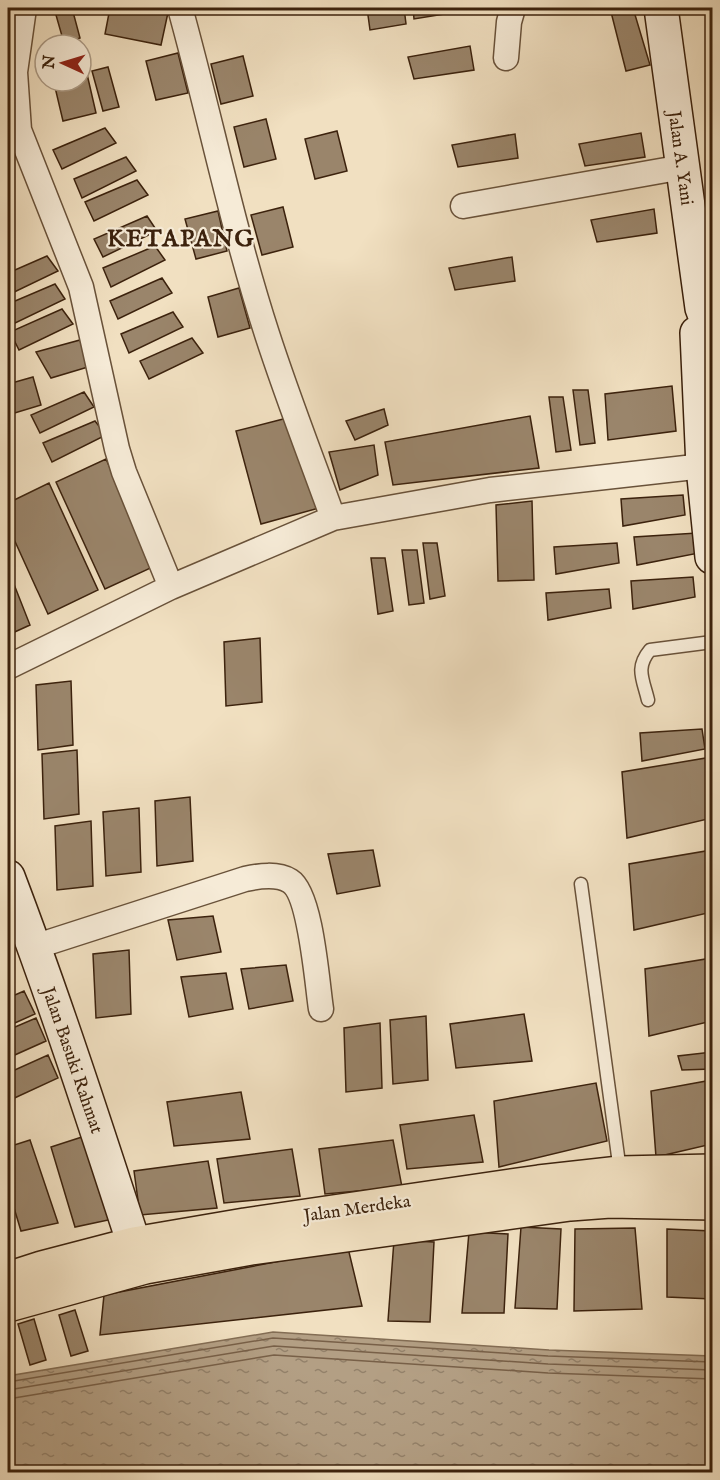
<svg xmlns="http://www.w3.org/2000/svg" width="720" height="1480" viewBox="0 0 720 1480" font-family="'IM FELL English',serif">
<style>
.water{fill:url(#water-ripples);stroke:#836d54;stroke-width:1.5}
.lines{fill:none;stroke-linecap:round;stroke-linejoin:round}
.shore{stroke:#786048;stroke-width:1.5}
.building{fill:#9a856b;stroke:#3c220d;stroke-width:1.5}
.lane-casing{stroke:#69523a;stroke-width:15}
.street-casing{stroke:#69523a;stroke-width:27}
.secondary-casing{stroke:#3c220d;stroke-width:36}
.primary-casing{stroke:#3c220d;stroke-width:36}
.lane{stroke:#f6ebd7;stroke-width:12}
.street{stroke:#f6ebd7;stroke-width:24}
.secondary{stroke:#f6ebd7;stroke-width:33}
.primary{stroke:#f1e0c1;stroke-width:33}
.labels{text-anchor:middle;stroke-width:4.5;stroke-linejoin:round;paint-order:stroke}
.street-label{font-size:18px;fill:#3c220d;stroke:#f6ebd7}
.district-label{font-size:24px;font-weight:bold;letter-spacing:1.5px;fill:#3c220d;stroke:#f6ebd7}
</style>
<defs>
<pattern id="water-ripples" width="26" height="14" patternUnits="userSpaceOnUse" patternTransform="scale(1.5)"><rect width="26" height="14" fill="#b39f84"/><path d="M2 4q2-2 4 0t4 0M15 11q2-2 4 0t4 0" fill="none" stroke="#93816a"/></pattern>
</defs>
<rect width="100%" height="100%" fill="#f1e0c1"/>
<filter id="stains"><feTurbulence type="fractalNoise" baseFrequency=".00333" numOctaves="4"/><feColorMatrix values="0 0 0 0 .2 0 0 0 0 .09 0 0 0 0 .02 0 0 0 .5 -.17"/></filter>
<radialGradient id="worn" r=".72"><stop offset=".6" stop-color="#630" stop-opacity="0"/><stop offset="1" stop-color="#630" stop-opacity=".3"/></radialGradient>
<path class="water" d="M273 1332 549 1350 712 1356V1472H8V1376Z"/>
<g class="lines">
<path class="shore" d="M8 1382 273 1338 548 1356 712 1362
M8 1390 274 1346 548 1364 712 1370
M8 1399 274 1355 548 1373 712 1379"/>
</g>
<path class="building" d="M54 8H72L80 38 64 43Z
M110 8H169L161 45 105 34Z
M367 8H404L406 24 370 30Z
M413 8H450V13L414 19Z
M455 8H477L455 11Z
M623 8H633L650 65 626 71 611 12Z
M470 46 474 70 414 79 408 57Z
M178 53 188 93 156 100 146 61Z
M243 56 253 96 221 104 211 64Z
M108 67 119 107 103 111 92 71Z
M87 74 96 113 63 121 54 83 81 81V76Z
M266 119 276 159 244 167 234 127Z
M105 128 116 143 62 169 53 150Z
M337 131 347 171 315 179 305 139Z
M641 133 645 157 585 166 579 144Z
M515 134 518 158 458 167 452 145Z
M126 157 136 171 82 198 74 179Z
M137 180 148 195 94 221 85 202Z
M283 207 293 247 262 255 251 215Z
M654 209 657 233 597 242 591 220Z
M218 211 227 251 196 259 185 219Z
M147 216 157 231 103 257 94 239Z
M155 246 165 260 111 287 103 268Z
M47 256 58 271 8 295V273Z
M512 257 515 281 455 290 449 268Z
M162 278 172 293 118 319 110 301Z
M55 284 65 299 11 325 8 318V304Z
M239 288 250 328 218 337 208 297Z
M62 309 73 324 19 350 10 332Z
M173 312 183 327 129 353 121 334Z
M192 338 203 353 149 379 140 361Z
M80 340 88 367 51 378 36 352Z
M33 377 41 405 8 415V384Z
M672 386 676 431 608 440 605 394Z
M573 390H588L595 443 580 445Z
M84 392 94 407 40 433 31 415Z
M549 397H563L571 450 556 452Z
M384 409 388 425 355 440 346 421Z
M295 416 319 508 261 524 236 431Z
M530 416 539 468 393 485 385 442Z
M95 421 106 435 52 462 43 443Z
M374 445 378 475 340 490 329 452Z
M106 459 155 566 105 589 56 482Z
M49 483 98 590 48 614 8 526V503Z
M683 495 685 515 623 526 621 499Z
M532 501 534 580 498 581 496 505Z
M697 533 699 553 637 565 634 537Z
M423 543H437L445 596 430 599Z
M617 543 619 563 556 574 554 547Z
M402 550H417L424 603 409 605Z
M371 558H385L393 611 378 614Z
M8 569 30 625 8 635Z
M693 577 695 597 633 609 631 581Z
M609 589 611 608 548 620 546 593Z
M260 638 262 702 226 706 224 642Z
M71 681 73 745 38 750 36 685Z
M702 729 705 749 642 761 640 733Z
M77 750 79 814 44 819 42 754Z
M712 757V818L627 838 622 772Z
M190 797 193 861 157 866 155 801Z
M139 808 141 872 106 876 103 812Z
M91 821 93 886 57 890 55 826Z
M373 850 380 886 337 894 328 854Z
M712 850V912L634 930 629 864Z
M213 916 221 952 177 960 168 920Z
M129 950 131 1014 96 1018 93 954Z
M712 958V1021L649 1036 645 969Z
M286 965 293 1001 249 1009 241 969Z
M8 969 13 983 8 985Z
M226 973 233 1009 189 1017 181 977Z
M24 991 35 1014 8 1026V998Z
M524 1014 532 1061 456 1068 450 1024Z
M426 1016 428 1080 393 1084 390 1020Z
M36 1018 46 1041 8 1058V1030Z
M380 1023 382 1088 346 1092 344 1028Z
M712 1052V1069L682 1070 678 1056Z
M48 1055 58 1078 8 1101V1073Z
M712 1080V1144L656 1157 651 1091Z
M596 1083 607 1141 499 1167 494 1101Z
M241 1092 250 1139 174 1146 167 1102Z
M474 1115 483 1162 407 1169 400 1125Z
M85 1136 113 1219 75 1227 51 1147Z
M30 1140 58 1223 21 1231 8 1188V1147Z
M393 1140 402 1187 325 1194 319 1149Z
M292 1149 300 1196 224 1203 217 1159Z
M208 1161 217 1208 140 1215 134 1171Z
M521 1227 561 1229 557 1309 515 1308Z
M635 1228 642 1309 574 1311 575 1229Z
M667 1229 712 1231V1299L667 1297Z
M469 1232 508 1234 504 1313H462Z
M394 1240 434 1242 430 1322 388 1321Z
M348 1248 362 1306 100 1335 104 1295Z
M75 1310 88 1351 71 1356 59 1315Z
M34 1319 46 1360 30 1365 18 1324Z"/>
<g class="lines">
<g class="lane-casing">
<path id="lane" d="M648 700C643 679 635 668 650 650L712 642
M581 884 620 1171"/>
</g>
<g class="street-casing">
<path id="street" d="M24 8 15 72 19 130 81 287 117 449 124 472 171 587
M180 8C210 116 232 226 267 334 287 396 311 457 333 518
M506 58 509 22 513 8
M463 206 683 167
M8 667 171 587 333 518 490 490 712 465
M34 947 245 879C259 876 277 873 290 881 311 894 317 983 321 1009"/>
</g>
<g class="secondary-casing">
<path id="secondary" d="M661 8 702 308 708 324 712 360
M697 333 703 467 712 557
M8 877C54 998 94 1121 134 1244"/>
</g>
<g class="primary-casing">
<path id="primary" d="M8 1279 42 1268 134 1244 245 1225 539 1182 620 1173 712 1171
M8 1305 145 1267 251 1248 570 1204 610 1201 712 1203"/>
</g>
<use href="#lane" class="lane"/>
<use href="#street" class="street"/>
<use href="#secondary" class="secondary"/>
<use href="#primary" class="primary"/>
</g>
<g class="labels">
<g class="street-label">
<text transform="translate(681 158) rotate(82)" y="6">Jalan A. Yani</text>
<text transform="translate(73 1060) rotate(71)" y="6">Jalan Basuki Rahmat</text>
<text transform="translate(357 1208) rotate(-8)" y="6">Jalan Merdeka</text>
</g>
<g class="district-label">
<text x="181" y="246">KETAPANG</text>
</g>
</g>
<rect width="720" height="1480" fill="none" stroke="#f1e0c1" stroke-width="30"/>
<rect x="9" y="9" width="702" height="1462" fill="none" stroke="#3c220d" stroke-width="3"/>
<rect x="15" y="15" width="690" height="1450" fill="none" stroke="#3c220d" stroke-width="1.5"/>
<g transform="translate(63 63) rotate(274)"><circle r="28" fill="#f6ebd7" stroke="#ac9b86" stroke-width="1.5"/>
<path d="M0-4.5L10 22L0 15L-10 22Z" fill="#8f2418"/>
<text y="-9" font-size="16" font-weight="bold" text-anchor="middle" fill="#3c220d">N</text>
</g>
<rect width="100%" height="100%" filter="url(#stains)"/>
<rect width="100%" height="100%" fill="url(#worn)"/>
</svg>
